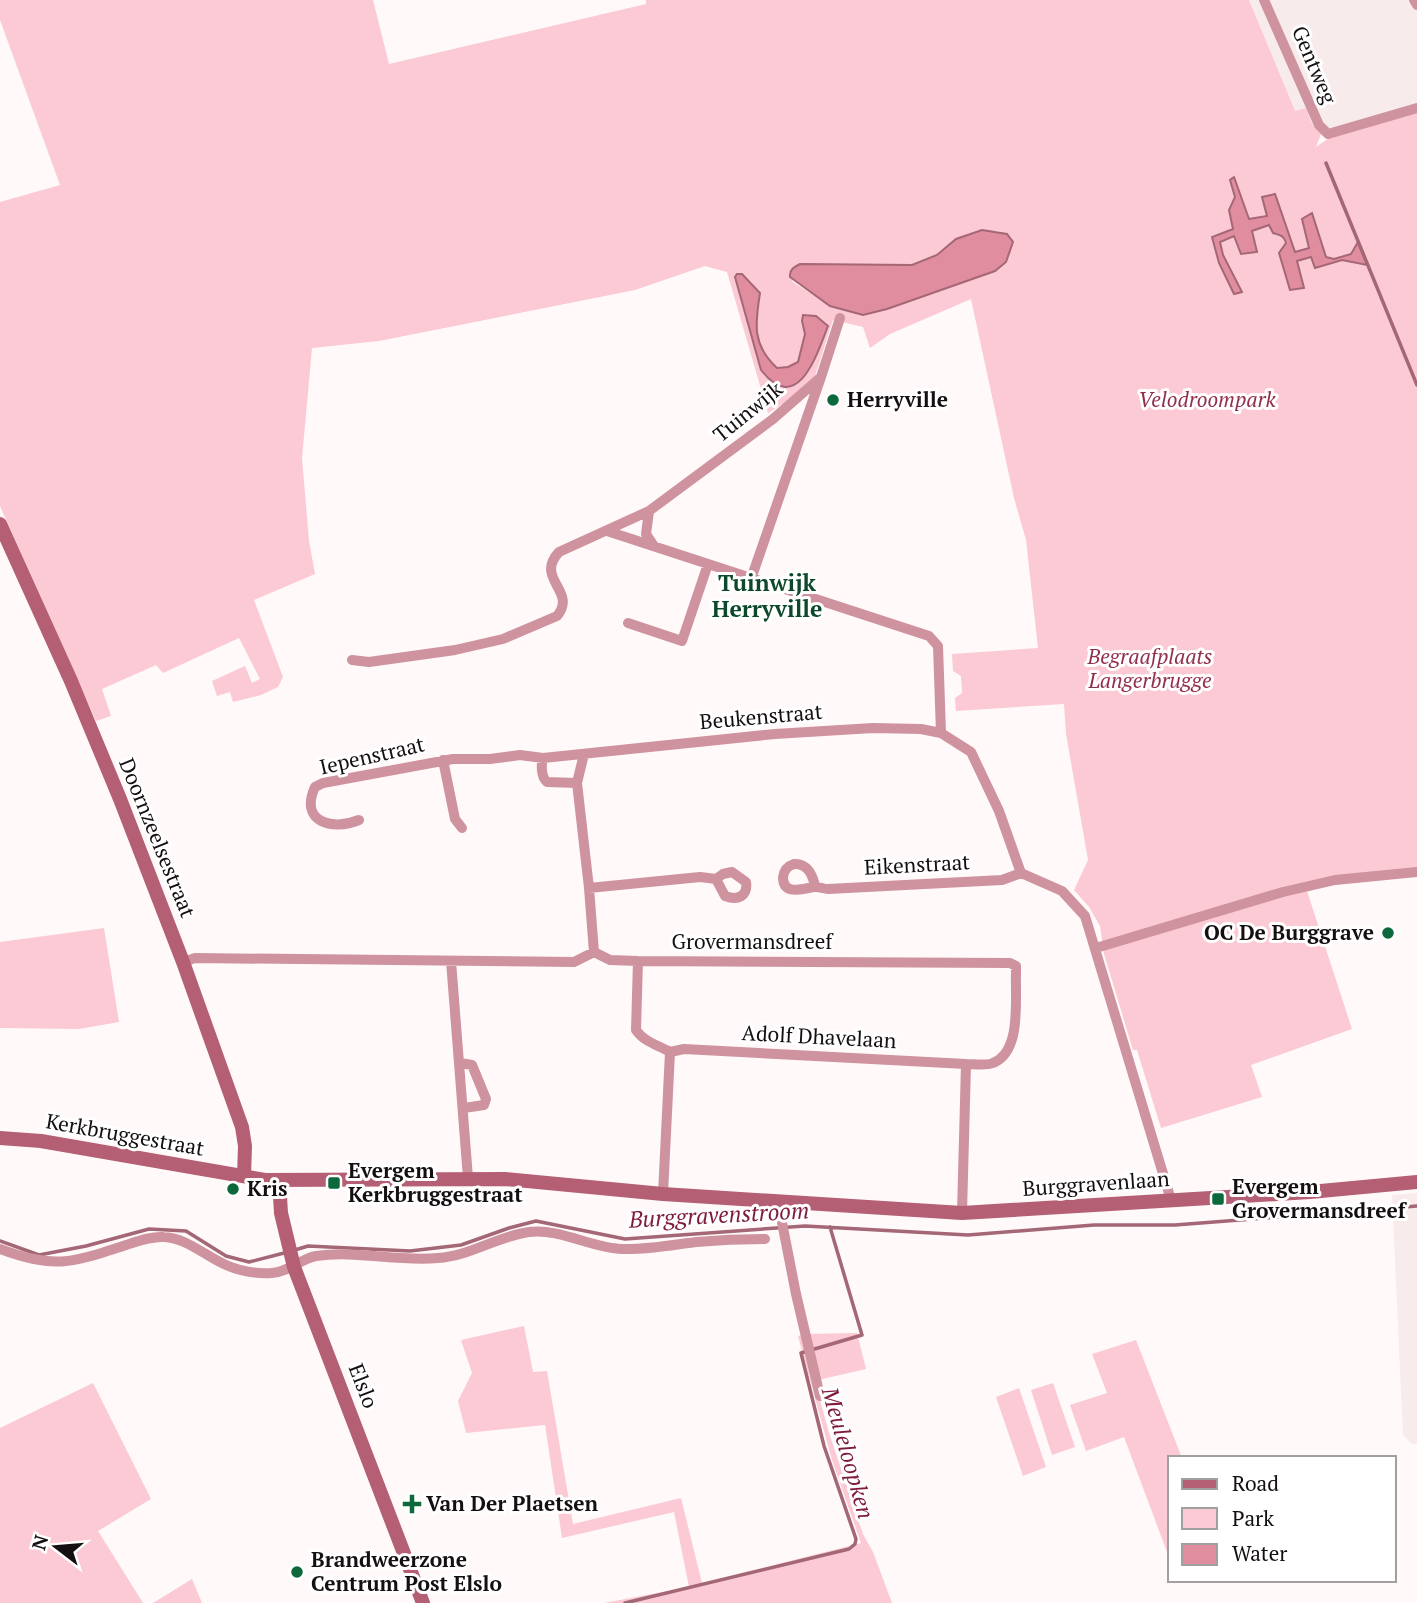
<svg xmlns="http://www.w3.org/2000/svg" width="1417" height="1603" viewBox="0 0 1417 1603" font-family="'PT Serif',serif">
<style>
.built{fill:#f8ebec}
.green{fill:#fbcad4;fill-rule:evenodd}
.water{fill:#e18da0;stroke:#a46775;stroke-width:2}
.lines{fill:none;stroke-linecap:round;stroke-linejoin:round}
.stream{stroke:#a46775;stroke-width:3.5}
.street{stroke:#cf939f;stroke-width:10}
.secondary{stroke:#b45f74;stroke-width:14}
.poi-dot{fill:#0d683c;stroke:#fff;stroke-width:2.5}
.labels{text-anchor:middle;stroke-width:6;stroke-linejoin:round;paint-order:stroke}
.street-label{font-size:21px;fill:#140f10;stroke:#fff}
.poi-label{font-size:21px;font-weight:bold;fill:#140f10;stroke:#fff;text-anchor:start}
.park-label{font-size:21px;font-style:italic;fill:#912f4d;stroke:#fff}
.neighbourhood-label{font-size:23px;font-weight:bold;fill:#0c4829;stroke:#fff}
.water-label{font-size:23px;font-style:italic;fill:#7e1b3e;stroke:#fff}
</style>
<rect width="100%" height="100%" fill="#fff9fa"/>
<path class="built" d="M1249 0H1417V103L1321 134 1312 124 1306 108 1295 112Z
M1417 1193V1443L1413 1445 1403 1435 1392 1195Z"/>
<path class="green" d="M0 0H373L389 64 646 4V0H1249L1295 111 1306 108 1312 124 1321 134 1316 147 1329 138 1417 111V876L1332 885 1307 891 1352 1029 1251 1065 1262 1097 1161 1128 1137 1050H1133L1104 954 1100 926 1089 907 1074 890 1088 860 1066 734 1064 704 956 711 955 698 962 693 961 676 953 671 952 654 1038 648 1026 540 1014 498 971 299 890 334 870 348 863 327 833 320 815 376 784 403 768 413 727 272 705 266 635 290 379 341 312 348 302 458 309 541 315 574 254 600 283 677 278 687 261 695 233 702 230 692 217 696 212 681 245 666 252 683 260 679 239 638 163 673 156 665 102 689 111 716 96 721 0 506V202L60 185 0 20ZM997 231 1007 234 1013 242 995 271 887 309 863 315 830 306 793 282 789 273 801 264 912 265 937 255 956 239ZM737 274 760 293C756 324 752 345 777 368L788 367 798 362 805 334 802 321 828 326 809 372 761 370 735 277Z
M104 928 119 1022 79 1029 0 1028V942Z
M524 1326 533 1372 547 1371 573 1524 681 1498 702 1583 861 1543 832 1460 798 1336 802 1335 829 1433 863 1534 873 1552 892 1603H604L689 1587 674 1512 562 1538 545 1425 466 1433 458 1401 472 1373 461 1340Z
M857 1333 866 1369 818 1380 807 1334Z
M1136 1340 1182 1458H1170V1560L1124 1437 1086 1451 1070 1405 1107 1393 1092 1354Z
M93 1383 151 1499 98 1531 143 1603H0V1428Z
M1053 1383 1075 1447 1052 1455 1031 1390Z
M1019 1388 1046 1467 1023 1476 996 1397Z
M192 1579 202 1603H153Z"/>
<path class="water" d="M1234 177 1249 219 1267 216 1262 197 1275 194 1295 252 1309 248 1302 219 1312 213 1326 257 1334 259 1351 254 1358 242 1367 265 1342 260 1315 268 1311 257 1297 261 1304 288 1290 290 1279 253 1286 243C1284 235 1279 235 1273 233L1269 225 1252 231 1257 252 1241 254 1234 236 1220 242 1223 255 1242 292 1234 294 1219 263 1212 237 1233 229 1229 210 1235 197 1230 180Z
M982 230 1007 234 1013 242 1006 262 995 271 887 309 863 315 830 306 790 277C789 270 794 267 800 264L912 265 937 255 956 239Z
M737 274H742L760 293C755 324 752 345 777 368L788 367 798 362 805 334 802 321 803 315 816 316 828 326C817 354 798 417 761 370L735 277Z"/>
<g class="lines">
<path class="stream" d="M1326 163 1417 385
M0 1241 39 1255 86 1246 149 1229 186 1231 226 1256 249 1262 288 1252
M295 1250 308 1246 410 1251 461 1245 509 1228 536 1221 625 1239 805 1226 968 1235 1094 1225H1175L1417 1206
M625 1603 849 1549 855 1544 856 1539 824 1446 801 1353 862 1335 830 1227"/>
<path class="street" d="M1264 0 1319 125 1328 134 1417 108
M1414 0 1417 5
M649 511 646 534 654 546
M607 531 929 636 938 646 941 733
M751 579 821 377
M628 623 682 641 708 564
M352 660 369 662 455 650 503 639 557 616C578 591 534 579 559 552L649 511 773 419 821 377 840 318
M584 754 577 783 589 888 594 952
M543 758C541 765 541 777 547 782L577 783
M443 760 455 819 462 828
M359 820C332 831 299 822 315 787L323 783 453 759H490L520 755 543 758 775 734 873 728 921 729 941 733 971 752 999 811 1021 873 1062 891 1085 916 1171 1200
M815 887C813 875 807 863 794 864 788 866 784 869 783 877 783 898 806 887 816 887 820 887 824 889 828 889L1002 880 1021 873
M589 888 700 877 716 879 723 874 732 872 746 882C748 896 738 901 725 896L716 879
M1096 948 1283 892 1335 880 1417 872
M451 961 468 1178
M638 961 636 1030C644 1042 658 1045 670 1052
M183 962 195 958 574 962 594 952 610 960 638 961 1010 963 1016 966V972C1015 999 1022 1052 993 1063 986 1066 974 1064 966 1064L962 1213
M460 1063 472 1065 486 1099 484 1105 464 1108
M663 1194 670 1052 684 1049 966 1064
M778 1202 796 1294 820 1396
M0 1249C53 1269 71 1263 123 1246 136 1242 150 1236 164 1237 187 1238 205 1256 226 1265 240 1271 257 1274 272 1273 289 1272 300 1259 316 1256 356 1250 397 1262 438 1258 470 1256 498 1236 529 1232 560 1228 591 1248 622 1249 646 1250 672 1245 696 1242 719 1240 742 1239 765 1239"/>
<path class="secondary" d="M0 524 71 681 120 799 183 962 242 1127 245 1146 244 1176
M0 1138 41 1141 265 1180 505 1179 663 1194 962 1213 1310 1192 1417 1182
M279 1180 281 1213 294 1267 423 1603"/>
</g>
<g class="poi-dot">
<circle cx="833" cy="400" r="7"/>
<circle cx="1388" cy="933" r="7"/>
<rect x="327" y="1176" width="14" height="14" rx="3.5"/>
<circle cx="233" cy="1189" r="7"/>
<rect x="1211" y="1192" width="14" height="14" rx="3.5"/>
<path d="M408.5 1493.5h7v7h7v7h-7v7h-7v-7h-7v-7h7z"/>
<circle cx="297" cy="1572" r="7"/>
</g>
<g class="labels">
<g class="street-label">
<text transform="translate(1314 65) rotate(67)" y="7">Gentweg</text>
<text transform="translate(748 412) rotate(-39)" y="7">Tuinwijk</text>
<text transform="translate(761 717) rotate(-5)" y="7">Beukenstraat</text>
<text transform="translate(372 756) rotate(-13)" y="7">Iepenstraat</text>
<text transform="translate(157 838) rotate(68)" y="7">Doornzeelsestraat</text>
<text transform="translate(917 865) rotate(-3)" y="7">Eikenstraat</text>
<text x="752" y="949">Grovermansdreef</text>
<text transform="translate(819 1037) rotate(3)" y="7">Adolf Dhavelaan</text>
<text transform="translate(125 1135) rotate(10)" y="7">Kerkbruggestraat</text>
<text transform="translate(1096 1184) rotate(-4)" y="7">Burggravenlaan</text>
<text transform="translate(363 1386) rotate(69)" y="7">Elslo</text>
</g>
<g class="poi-label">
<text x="847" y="407">Herryville</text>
<text x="1374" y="940" text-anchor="end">OC De Burggrave</text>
<text x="348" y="1178">Evergem<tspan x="348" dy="24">Kerkbruggestraat</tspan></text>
<text x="1232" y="1194">Evergem<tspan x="1232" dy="24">Grovermansdreef</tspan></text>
<text x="247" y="1196">Kris</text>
<text x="426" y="1511">Van Der Plaetsen</text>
<text x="311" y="1567">Brandweerzone<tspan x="311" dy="24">Centrum Post Elslo</tspan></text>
</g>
<g class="park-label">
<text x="1207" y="407">Velodroompark</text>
<text x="1150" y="664">Begraafplaats<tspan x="1150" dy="24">Langerbrugge</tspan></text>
</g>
<g class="neighbourhood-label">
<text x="767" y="591">Tuinwijk<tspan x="767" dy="26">Herryville</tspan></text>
</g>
<g class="water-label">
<text transform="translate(719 1215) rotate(-3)" y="8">Burggravenstroom</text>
<text transform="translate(848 1453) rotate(74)" y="8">Meuleloopken</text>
</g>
</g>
<rect x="1168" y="1456" width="228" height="126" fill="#ffffff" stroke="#a19f9f" stroke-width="2"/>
<rect x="1182" y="1479" width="35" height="10" fill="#b45f74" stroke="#a19f9f" stroke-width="2"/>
<text x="1232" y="1491" font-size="21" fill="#140f10">Road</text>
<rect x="1182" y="1508" width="35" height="21" fill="#fbcad4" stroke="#a19f9f" stroke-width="2"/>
<text x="1232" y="1526" font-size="21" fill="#140f10">Park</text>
<rect x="1182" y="1544" width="35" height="21" fill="#e18da0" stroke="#a19f9f" stroke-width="2"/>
<text x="1232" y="1561" font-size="21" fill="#140f10">Water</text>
<g transform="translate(56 1547) rotate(286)" stroke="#ffffff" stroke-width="5" paint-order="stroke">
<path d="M0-5L12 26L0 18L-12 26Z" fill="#140f10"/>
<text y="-10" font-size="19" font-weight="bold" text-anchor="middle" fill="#140f10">N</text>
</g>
</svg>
